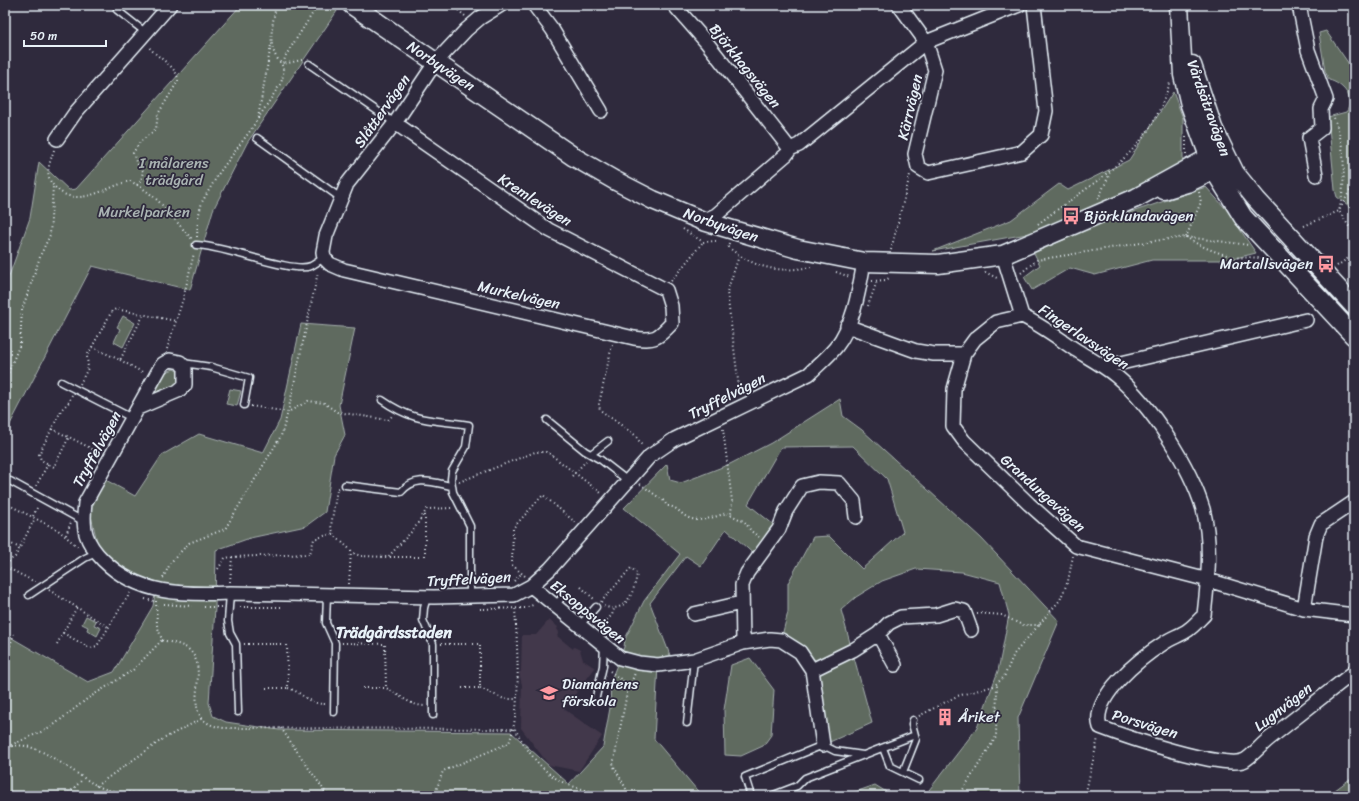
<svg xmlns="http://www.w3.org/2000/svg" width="1359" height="801" viewBox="0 0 1359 801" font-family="Sriracha,sans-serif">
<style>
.built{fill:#43384b}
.green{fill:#5f6a5f;stroke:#a4aeac}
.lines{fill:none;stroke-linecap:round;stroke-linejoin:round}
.lane-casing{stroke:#e8f1f8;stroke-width:9}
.street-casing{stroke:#e8f1f8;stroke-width:16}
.secondary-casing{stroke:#e8f1f8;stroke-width:21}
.path{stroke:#e8f1f8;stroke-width:2;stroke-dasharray:1 3;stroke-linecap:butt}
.lane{stroke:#2f2a3d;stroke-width:6}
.street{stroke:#2f2a3d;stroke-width:13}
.secondary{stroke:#2f2a3d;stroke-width:18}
.labels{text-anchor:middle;stroke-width:3.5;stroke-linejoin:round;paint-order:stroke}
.street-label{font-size:15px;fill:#e8f1f8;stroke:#2f2a3d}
.park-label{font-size:15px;fill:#aab4b3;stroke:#2f2a3d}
.poi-label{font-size:15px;fill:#e8f1f8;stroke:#2f2a3d;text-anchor:start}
.neighbourhood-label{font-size:16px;font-weight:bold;fill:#e8f1f8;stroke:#2f2a3d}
</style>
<rect width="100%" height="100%" fill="#2f2a3d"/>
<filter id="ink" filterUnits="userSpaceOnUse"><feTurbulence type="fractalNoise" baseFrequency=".025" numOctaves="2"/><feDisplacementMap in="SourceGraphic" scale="8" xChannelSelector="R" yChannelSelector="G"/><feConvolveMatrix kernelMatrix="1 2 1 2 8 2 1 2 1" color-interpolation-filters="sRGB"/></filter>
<g filter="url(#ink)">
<path class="built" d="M549 620 558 627 557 629 559 632 557 636 573 649 574 647 580 650 583 660 595 668 564 709 602 736 579 771 549 765 521 728 522 685 519 672H521L522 635H536Z"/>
<path class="green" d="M241 5H329L337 11 247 143 213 210 190 290 92 266 5 434V287L30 218 39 162 69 190 76 189Z
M1326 31 1351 67 1354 69V219L1348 205 1337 197 1335 190 1328 117 1346 112C1357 99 1342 83 1329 80L1325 71 1319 33Z
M1173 92 1183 118V166L1178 170 1038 232 933 251 1011 220 1059 184 1068 190 1129 160Z
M1206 187 1226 209 1256 253 1228 260H1152L1095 275 1070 268 1032 290 1024 277 1040 265 1034 253 1105 221Z
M123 316 135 323 123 347 114 342 120 329 117 327Z
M301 324 355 328 339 405 345 435 334 455 325 512 306 526 250 538 216 550 215 608 209 703 213 716 226 722 279 730 511 732 569 784 603 747 610 708 611 680 624 647 625 639 644 601 680 554 624 508 667 464 670 480 681 483 730 464 771 443 840 399 843 416 862 430 981 538 1059 621 1018 718 1020 796H923L926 794 977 728 998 671 1009 615 1000 582 962 572 916 569 882 581 856 597 841 610 872 723 823 745 812 670 781 640 788 612V583L813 537 829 536 862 569 903 532 887 479 853 446 781 447 748 504 779 529 758 558 726 529 701 566 686 556 650 603 673 663 658 665 654 739 702 796H5V634L88 682 114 672 153 606 157 583 122 570 98 546 89 507 104 479 135 496 162 455 199 434 263 453 280 420Z
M174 369 180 373 179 384 153 395 166 372Z
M230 389 241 391 237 406 226 404Z
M86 616 96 621 94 625 101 628 97 636 87 630 88 627 82 624Z
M750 658 774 690 771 735 763 746 741 756 725 755 724 710 731 665Z
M1354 776V796H1327Z
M875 785 893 796H844Z"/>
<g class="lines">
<g class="lane-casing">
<path id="lane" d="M119 5 117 10 145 32
M309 64 395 123
M257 138 342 199
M196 245C223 245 291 274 311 266 315 264 320 260 324 258
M183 363 211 367 249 378 244 405
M61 382 132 418
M382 400C415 423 432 419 469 425L466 447 452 471 451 479 453 492 470 526V596
M547 420 585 451 601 460 628 481
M591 454 608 441
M10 481 83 521
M345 485 401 492C415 475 432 482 451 486
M230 593 228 621 230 633 236 644 238 712
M29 595 85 558 96 553
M327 595 326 623 335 643 334 712
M427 597 424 608 423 620 433 644V715
M555 606 563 596
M580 625 596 607
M596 697 603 666 604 645
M687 723 694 660
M883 748 890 766 919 780
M903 772 916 739 915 735
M751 796 745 777 823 745 835 751 863 755
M771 796 797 786 805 778 915 735 912 724 913 720"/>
</g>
<g class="street-casing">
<path id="street" d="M534 5 552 29 601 111
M674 5 707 43 790 149
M899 5 926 42 935 70 915 154 918 167 928 173 1022 152 1041 135 1046 111 1034 5
M1299 5 1308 50 1326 99 1321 109 1322 128 1309 138 1316 175
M395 123 549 230 666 290 671 306 672 323C658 338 655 341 634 338L344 270 330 264 324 258 323 252 326 236 347 184 395 123 435 63 466 30 480 18 501 5
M57 139 75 113 170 5
M703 221 716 215 787 154 790 149 799 145 926 42 1019 5
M1003 255 1022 316 996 322 975 339 964 354 954 389 953 426 964 441 1029 504 1076 546 1208 580 1304 609 1354 615
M1022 316C1041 325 1058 338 1076 350 1089 358 1104 366 1116 376 1151 405 1190 466 1203 509 1212 543 1208 581 1204 615 1199 620 1194 626 1188 630 1181 635 1171 638 1164 643 1142 657 1090 697 1100 727 1123 736 1226 771 1245 760 1253 755 1261 745 1270 738 1298 716 1326 694 1354 672
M847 326 916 351 934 354H964
M1104 367 1306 320
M138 408 178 391 185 385V368L180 362 170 360 163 364 160 368 85 503C82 529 85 542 103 560 138 595 184 595 230 593L434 597 514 595 531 586 550 569 650 456 675 439 809 374C818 365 828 357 836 347 854 324 859 290 864 262
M531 586 620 658 639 663 658 665 694 660 743 643 770 639 781 640 800 652 812 670 823 745
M1304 609 1316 536 1321 524 1354 502
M694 614 741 603
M878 634 889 623 901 617 936 615 955 609 964 611 971 630
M743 643 742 585 747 573 779 529 786 511 802 486 819 482 839 483 854 501 856 517
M812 670 853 650 878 634 895 665"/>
</g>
<g class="secondary-casing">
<path id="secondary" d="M352 5 574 157 614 180 653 200 703 221 733 230 798 249 864 262 938 264 1003 255 1136 198 1223 150
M1179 5 1183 75 1190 105 1214 170 1243 217 1354 336
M1192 65 1213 128 1235 173 1256 199 1354 306
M1164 190 1187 183 1225 165"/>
</g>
<path class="path" d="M452 5 465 16
M302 60 283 64 286 55 318 5
M258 118 271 45
M1334 118C1346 147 1346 181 1339 211L1354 234
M54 150C49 165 43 177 57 189 78 209 108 186 130 181 161 197 169 215 192 239
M1186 154V136
M137 185 141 181 143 171 136 162 133 153 140 142 156 129 158 114 178 81C178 66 157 58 149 47
M1199 192 1201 202 1186 237C1201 247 1217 253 1235 257 1244 259 1255 255 1263 260
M1098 199 1111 171
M1038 224C1078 193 1126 167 1153 123 1160 110 1165 97 1170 83
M1304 226 1339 211 1354 183
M683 229 703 242 716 241
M197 237 198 218 202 202 219 173 250 131 281 83C288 61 277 65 273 49 269 35 274 18 276 5
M729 243 728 247C756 269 777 273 811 267
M891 250 910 175
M739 256 727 292 740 396
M1337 266 1354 254
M836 272 850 277
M985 272 999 279
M1021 273 1037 260 1153 241 1186 237 1249 245
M671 281 703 242
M872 281 886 280 889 278
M868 306 877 281
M612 345 599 404 600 410 635 435 643 447
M92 347 120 360 143 316
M167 349 183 299 194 253
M120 360 144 373
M5 380 20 344 22 310 41 254 50 235 53 186
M80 384 88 368 87 356 112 311 116 309 176 321
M72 395 69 402 62 409 39 454 41 460 54 467 69 437 100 453
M251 406 288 412 308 401 324 403 337 412 388 420 392 416
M52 429 69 437
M723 429 732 501 731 515
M572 476 586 461
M459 482 535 452H546L550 454 601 493
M640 484 664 501 667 506C677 506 681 515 689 518 701 523 716 516 727 513L745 522 751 531 759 537
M36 486 48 464
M339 488 337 489 331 526 334 535 355 554 361 556 388 557 414 529 427 509 452 508
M5 503 58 530 78 547
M33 516 38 506
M66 535 71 522
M5 541 20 548
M390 557H425V514
M6 567 35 582
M5 569 10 560 15 557 35 518
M218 569 225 558 232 557 310 554 314 539 334 533
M525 576 512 565 513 528 543 495 576 523
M163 578 171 562 189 543 225 529 281 436 288 412 318 272
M514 581 521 574
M230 582 232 557
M349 584 351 551
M581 587 594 599
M550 588 556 580
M49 590 108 627
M145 599 156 602
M156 601 157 625 162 640C169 642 182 644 188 649 215 671 172 721 224 728L515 729
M601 602 631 568 637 573C635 591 626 615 604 606
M164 604 192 606
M204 607H222
M236 607H282
M480 609 526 608 535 604
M977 613 1002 615 1022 625H1040
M599 623 601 626 612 615 614 609
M63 633 90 648 97 646 130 593
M342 643 385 644 386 688C400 695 410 706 426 706
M57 644 77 607
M244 644H287L288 688H263
M441 644H480V688H459
M5 661 14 634
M610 671 623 681 626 692
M288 688C305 693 305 704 326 704
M363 688H386
M480 688 504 699H516
M919 716 957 696 994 686 1004 677 1014 654 1060 600 1068 581 1073 556
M281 728 328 796
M515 729C528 752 543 775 569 785 581 789 593 792 605 796
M11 745 50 728 87 699 133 670 162 640
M5 750C31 730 79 781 105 789 125 795 148 792 169 796
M5 785 8 796
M96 786 163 739 203 718
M66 796 83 779
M434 796 443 771 509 743C522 709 517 645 515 608
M630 796 613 765 627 693 635 673
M959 796 996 737 997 683
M1085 796 1098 738"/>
<use href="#lane" class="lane"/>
<use href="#street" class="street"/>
<use href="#secondary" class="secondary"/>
</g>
</g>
<defs>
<g id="bus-bare" transform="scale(1.38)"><path d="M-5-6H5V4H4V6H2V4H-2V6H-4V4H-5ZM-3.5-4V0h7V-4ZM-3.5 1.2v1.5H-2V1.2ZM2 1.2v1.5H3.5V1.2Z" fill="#ff9aa2" stroke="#2f2a3d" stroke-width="2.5" paint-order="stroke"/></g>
<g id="school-bare" transform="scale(1.38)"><path d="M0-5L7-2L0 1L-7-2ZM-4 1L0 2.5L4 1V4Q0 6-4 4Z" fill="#ff9aa2" stroke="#2f2a3d" stroke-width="2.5" paint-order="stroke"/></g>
<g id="building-bare" transform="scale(1.38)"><path d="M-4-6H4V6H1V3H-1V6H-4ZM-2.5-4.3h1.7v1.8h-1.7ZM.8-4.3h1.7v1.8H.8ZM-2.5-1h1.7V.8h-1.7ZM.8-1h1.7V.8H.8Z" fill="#ff9aa2" stroke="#2f2a3d" stroke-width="2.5" paint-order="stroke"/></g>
</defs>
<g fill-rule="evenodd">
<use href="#bus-bare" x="1071" y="216"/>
<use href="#bus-bare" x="1326" y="264"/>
<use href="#school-bare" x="549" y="693"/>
<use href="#building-bare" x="945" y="717"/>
</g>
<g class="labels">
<g class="street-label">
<text transform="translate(441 66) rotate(34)" y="5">Norbyvägen</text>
<text transform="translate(745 66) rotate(51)" y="5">Björkhagsvägen</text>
<text transform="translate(910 107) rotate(-77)" y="5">Kärrvägen</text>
<text transform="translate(1209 108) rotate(70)" y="5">Vårdsätravägen</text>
<text transform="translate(382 111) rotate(-55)" y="5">Slåttervägen</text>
<text transform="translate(535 200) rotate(33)" y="5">Kremlevägen</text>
<text transform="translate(721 225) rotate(19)" y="5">Norbyvägen</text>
<text transform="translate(519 295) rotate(13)" y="5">Murkelvägen</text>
<text transform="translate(1084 337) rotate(34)" y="5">Fingerlavsvägen</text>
<text transform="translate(727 396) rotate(-27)" y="5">Tryffelvägen</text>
<text transform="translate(97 449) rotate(-61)" y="5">Tryffelvägen</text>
<text transform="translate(1043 493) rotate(42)" y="5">Grandungevägen</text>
<text transform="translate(469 579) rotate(-3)" y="5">Tryffelvägen</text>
<text transform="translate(588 612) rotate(39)" y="5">Eksoppsvägen</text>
<text transform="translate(1283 707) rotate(-38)" y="5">Lugnvägen</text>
<text transform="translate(1145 724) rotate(17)" y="5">Porsvägen</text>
</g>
<g class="park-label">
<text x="174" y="168">I målarens<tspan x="174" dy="17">trädgård</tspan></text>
<text x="144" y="217">Murkelparken</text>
</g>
<g class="poi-label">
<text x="1084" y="221">Björklundavägen</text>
<text x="1313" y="269" text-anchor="end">Martallsvägen</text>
<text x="562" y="689">Diamantens<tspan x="562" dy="17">förskola</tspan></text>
<text x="958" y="722">Åriket</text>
</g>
<g class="neighbourhood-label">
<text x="394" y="638">Trädgårdsstaden</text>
</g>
</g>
<rect width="1359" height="801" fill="none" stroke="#2f2a3d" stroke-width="20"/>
<rect x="10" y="10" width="1339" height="781" fill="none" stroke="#e8f1f8" stroke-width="1.5" filter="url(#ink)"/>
<path d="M24 40v6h82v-6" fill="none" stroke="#e8f1f8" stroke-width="2"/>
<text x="30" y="40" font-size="12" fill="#e8f1f8" stroke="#2f2a3d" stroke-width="3" paint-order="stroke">50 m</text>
</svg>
